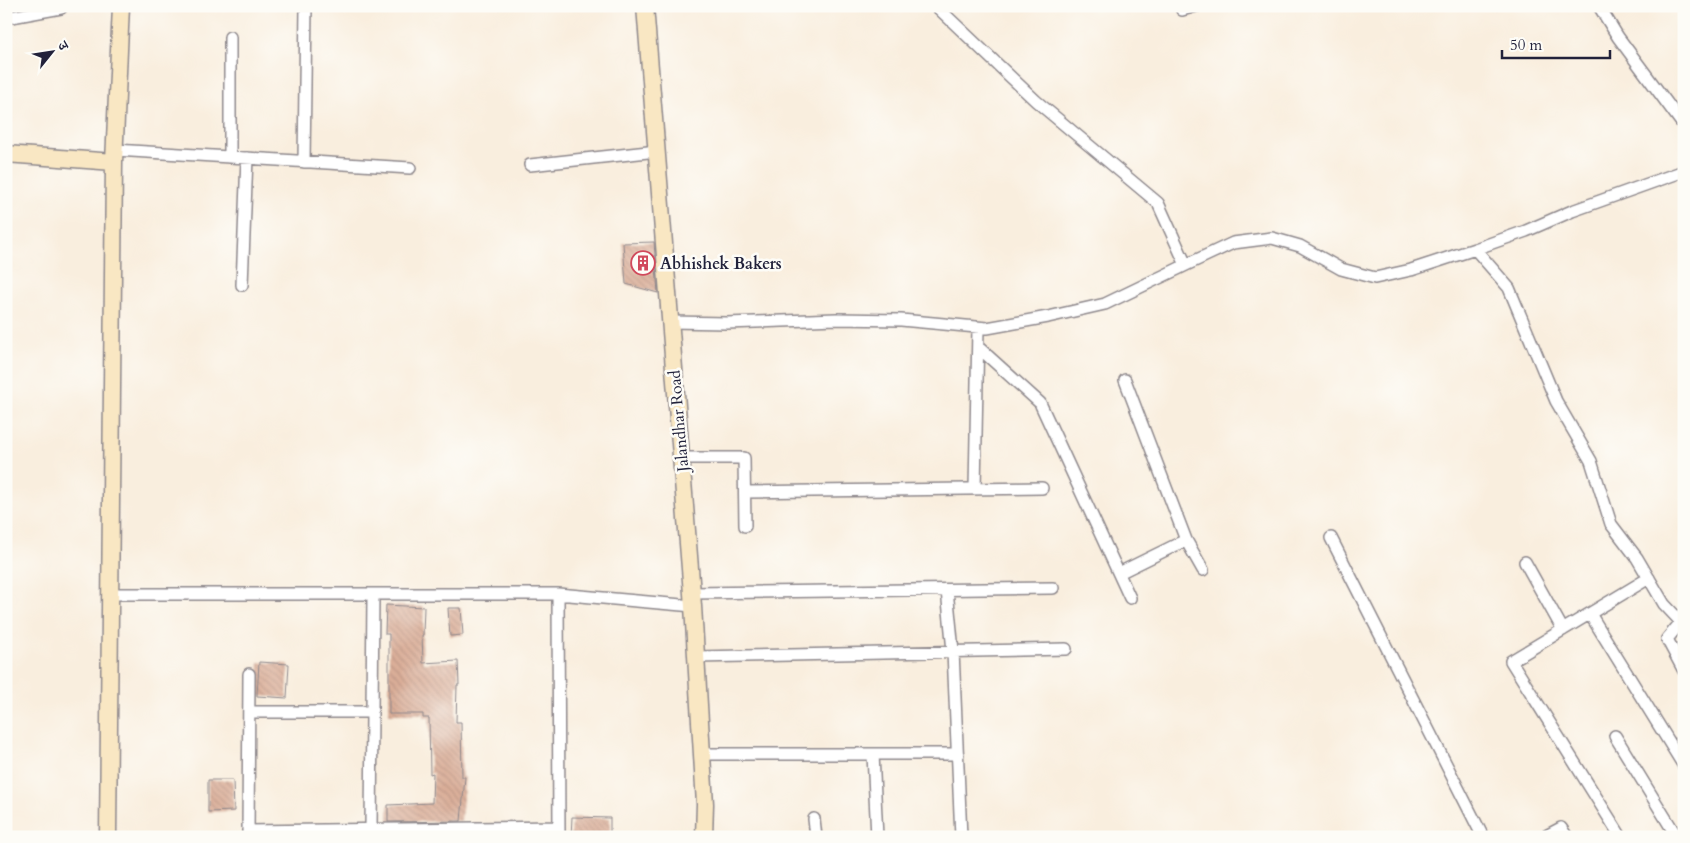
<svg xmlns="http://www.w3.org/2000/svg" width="1690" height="843" viewBox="0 0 1690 843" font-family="Cardo,'Noto Serif Devanagari',serif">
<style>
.building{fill:url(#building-back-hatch)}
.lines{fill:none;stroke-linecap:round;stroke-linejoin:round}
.street-casing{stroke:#8e888c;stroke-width:14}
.secondary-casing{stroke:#8e888c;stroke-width:19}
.street{stroke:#fff;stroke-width:11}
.secondary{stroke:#f9e7c3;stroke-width:16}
.labels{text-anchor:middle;stroke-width:5;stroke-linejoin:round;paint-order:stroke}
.poi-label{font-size:16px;font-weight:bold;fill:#22223b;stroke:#fdfcf7;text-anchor:start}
.street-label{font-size:16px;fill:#22223b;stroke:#fdfcf7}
</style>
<defs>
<pattern id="building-back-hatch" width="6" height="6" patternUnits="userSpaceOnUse" patternTransform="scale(1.25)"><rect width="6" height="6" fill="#daae98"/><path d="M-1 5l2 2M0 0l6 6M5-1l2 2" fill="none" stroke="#bb9584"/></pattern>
</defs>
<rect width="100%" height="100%" fill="#fdfcf7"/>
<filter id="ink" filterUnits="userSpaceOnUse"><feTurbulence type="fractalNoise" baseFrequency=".02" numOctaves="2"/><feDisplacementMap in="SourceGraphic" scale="10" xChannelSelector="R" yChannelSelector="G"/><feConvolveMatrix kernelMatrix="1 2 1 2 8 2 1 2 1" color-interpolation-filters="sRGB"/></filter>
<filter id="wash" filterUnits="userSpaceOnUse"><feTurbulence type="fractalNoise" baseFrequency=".0096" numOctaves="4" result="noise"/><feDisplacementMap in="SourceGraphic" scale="20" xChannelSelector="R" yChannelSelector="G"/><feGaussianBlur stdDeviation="1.12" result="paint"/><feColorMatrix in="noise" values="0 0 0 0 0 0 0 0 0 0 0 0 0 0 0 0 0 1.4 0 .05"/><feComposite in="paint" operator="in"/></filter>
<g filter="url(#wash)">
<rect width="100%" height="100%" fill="#f9eede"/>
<g id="blocks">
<path class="building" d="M654 242 658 293 626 284 623 243Z
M386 605 424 607 423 635H422L423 663 458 661 459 685H457L456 722H461L462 777H465L461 821 388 822V805L432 803 433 773 430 774 429 718H423V714H389V634H385Z
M448 608H461L463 635 450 636Z
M259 662 289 664 287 698 257 696Z
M208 780H233L234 811 208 812Z
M572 817 610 818V837H571Z"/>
</g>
</g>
<g filter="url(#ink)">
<use href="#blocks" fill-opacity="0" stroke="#8e888c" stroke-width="1"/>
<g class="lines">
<g class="street-casing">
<path id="street" d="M1599 6 1618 37 1684 126
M1182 10 1196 6
M6 18 61 8
M115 150 410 168
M230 157V37
M304 162 306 6
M530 165 657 151
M1475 249 1509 288 1556 401 1591 461 1611 524 1637 558 1664 604 1681 622 1667 639 1684 671
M1186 265 1233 243 1272 238 1300 246 1341 269 1375 278 1411 270 1475 249 1526 231 1572 211 1684 171
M242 285 247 158
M670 322 727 323 836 319 901 320 987 328 1048 317 1105 304 1186 265 1158 203 1036 101 936 6
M978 347 1040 403 1130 598
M1125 380 1186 540 1203 570
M681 458H744L745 526
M975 489 978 328
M745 492 1042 488
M1331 538 1483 837
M1525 562 1563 630
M1119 573 1186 540
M947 590 953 651 961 837
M692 593 1053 588
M111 594H558L693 606
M558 594 559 837
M1590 614 1684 766
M696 657 1066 649
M249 712H372
M1615 736 1677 837
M702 754H958
M873 754 877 837
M814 819 816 837
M371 829 373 594
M248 831 559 827
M248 837 249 674
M1544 837 1561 828 1567 837
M1621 837 1511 661 1649 578"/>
</g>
<g class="secondary-casing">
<path id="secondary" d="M645 6 693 606 705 804 704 837
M6 154 114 162 108 837
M114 162 121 6"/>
</g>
<use href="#street" class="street"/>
<use href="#secondary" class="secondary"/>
</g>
</g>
<defs>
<g id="building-ring" transform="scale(1.25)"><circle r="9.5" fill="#fdfcf7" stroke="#d1495b" stroke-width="1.5"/><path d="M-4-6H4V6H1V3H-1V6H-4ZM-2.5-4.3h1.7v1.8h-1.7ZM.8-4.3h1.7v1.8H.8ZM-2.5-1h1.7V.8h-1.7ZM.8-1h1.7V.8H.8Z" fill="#d1495b"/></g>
</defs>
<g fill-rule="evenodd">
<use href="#building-ring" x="643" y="263"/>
</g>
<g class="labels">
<g class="poi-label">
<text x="660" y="269">Abhishek Bakers</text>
</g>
<g class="street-label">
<text transform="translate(678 421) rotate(-95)" y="6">Jalandhar Road</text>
</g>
</g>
<rect width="1690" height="843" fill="none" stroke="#fdfcf7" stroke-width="25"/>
<g transform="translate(52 52) rotate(60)" stroke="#fdfcf7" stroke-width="4" paint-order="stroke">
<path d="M0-4L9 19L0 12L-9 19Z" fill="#22223b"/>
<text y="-8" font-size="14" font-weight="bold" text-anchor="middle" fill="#22223b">उ</text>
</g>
<path d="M1502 50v8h108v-8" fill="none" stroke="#22223b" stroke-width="2.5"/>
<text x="1510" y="50" font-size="15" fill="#22223b" stroke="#fdfcf7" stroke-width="4" paint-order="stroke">50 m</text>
</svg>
